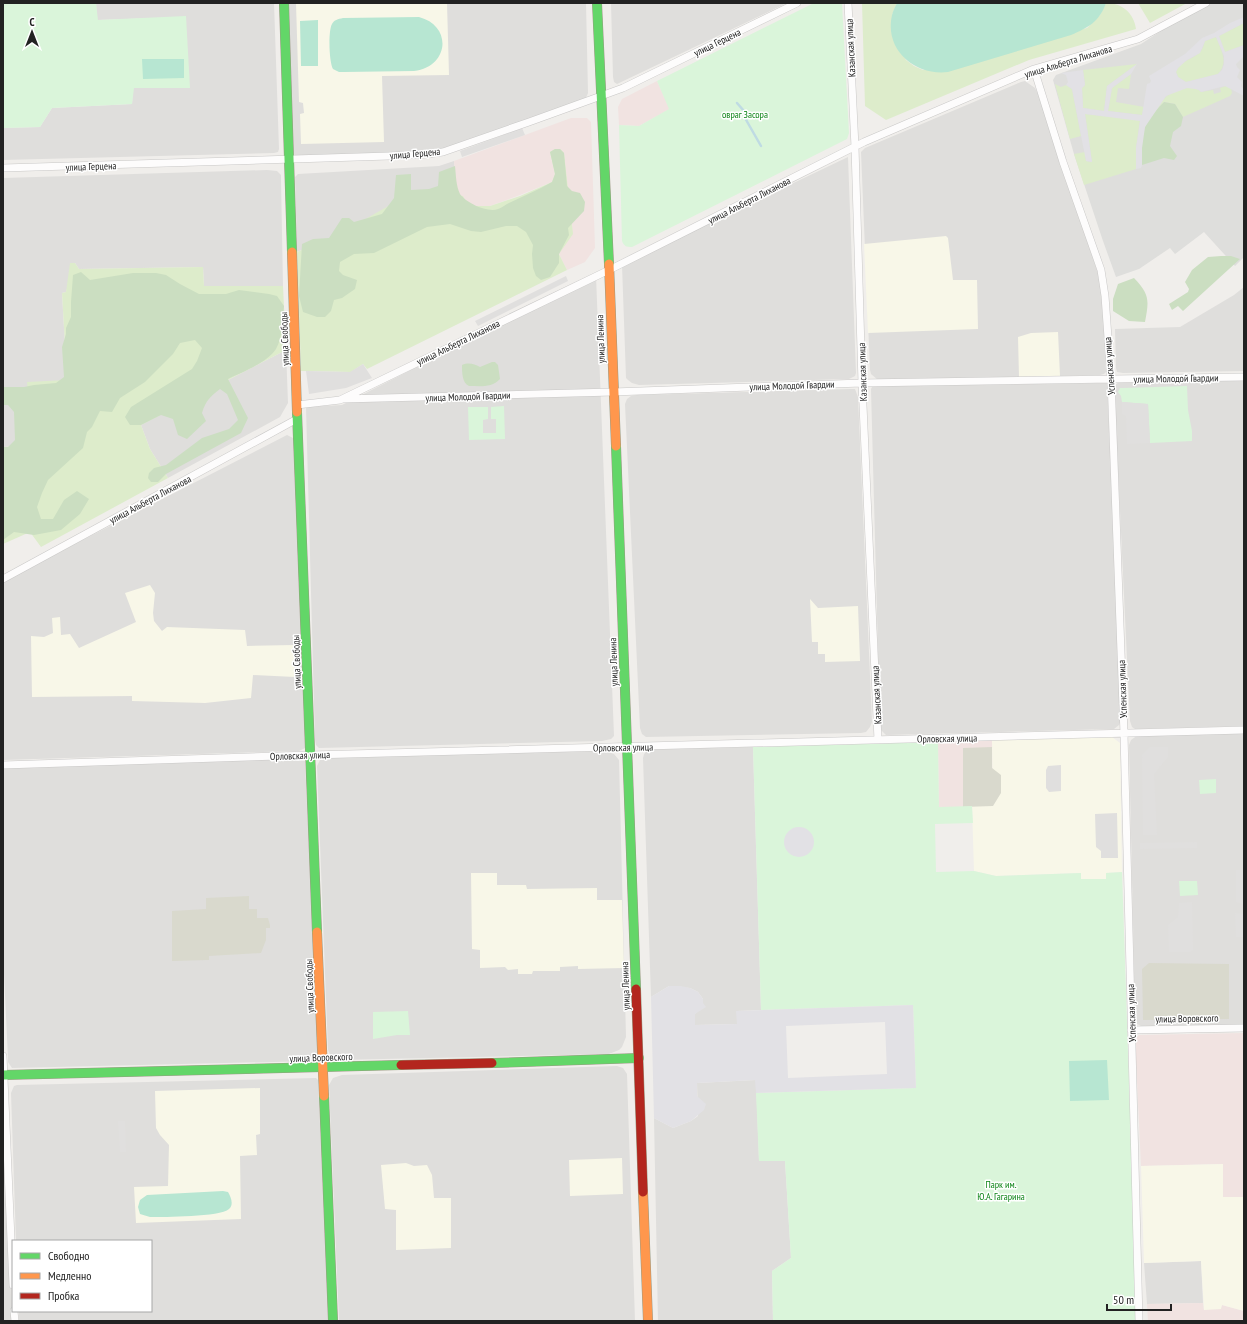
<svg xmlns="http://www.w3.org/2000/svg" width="1247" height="1324" viewBox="0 0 1247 1324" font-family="'PT Sans Narrow',sans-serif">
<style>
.residential{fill:#dfdedc}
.commercial{fill:#f1e3e1}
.education{fill:#f8f7e8}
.religious{fill:#dededc}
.construction{fill:#d9d9cd}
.grass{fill:#ddeccb}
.forest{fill:#cbdec1}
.park{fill:#daf5da}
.pitch{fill:#b7e6d2}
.parking{fill:#e0dfde}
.plaza{fill:#e2e1e5;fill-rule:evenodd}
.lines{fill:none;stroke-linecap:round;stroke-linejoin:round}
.stream{stroke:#bfdbe3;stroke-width:2.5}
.street-casing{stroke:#c9c8c7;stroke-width:8}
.fast-casing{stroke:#999a82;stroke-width:10}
.slow-casing{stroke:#999a82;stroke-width:10}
.jam-casing{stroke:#999a82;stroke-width:10}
.street{stroke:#fdfcfc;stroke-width:7}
.fast{stroke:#63d668;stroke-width:9}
.slow{stroke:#ff974d;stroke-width:9}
.jam{stroke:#b3261e;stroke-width:9}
.labels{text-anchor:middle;stroke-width:3;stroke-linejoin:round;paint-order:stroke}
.street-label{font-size:10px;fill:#222;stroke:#fff}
.park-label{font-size:10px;fill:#0c8416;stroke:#fff}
</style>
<rect width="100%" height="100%" fill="#f0eeeb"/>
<path class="residential" d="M96 3H274L279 149 278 152 274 153 3 160V128L40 127 52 108 132 104 133 88 186 17 97 20Z
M287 3H586L588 93 586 98 448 153 295 156 293 153Z
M611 3H787L617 84 614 82 613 77Z
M1025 81 1035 88 1038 94 1099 276 1103 295 1106 372 1104 374 1100 375 878 380 871 374 870 370 861 152 865 148 1021 82Z
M848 157 856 373 855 376 849 379 639 385 632 383 628 380 626 378 622 265Z
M454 161 457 195 339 234 297 252 295 177 298 174 439 166Z
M267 170 277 171 281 175V180L283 286H204L203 267 79 269 75 263 66 292 62 293 67 380 32 441 21 446 3 447V178Z
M596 276 614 736 611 739 602 741 319 748 316 745 315 740 306 407 342 405Z
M1244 287V371L1123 373 1117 372 1116 368 1115 329 1180 327 1234 295Z
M286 350 288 403 280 417 168 478 150 449 141 425Z
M1244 379V726L1135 729 1132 727 1130 721 1114 386 1119 382Z
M1107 383 1122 718 1119 725 1114 729 886 735 881 730 880 726 871 389 872 387 878 386Z
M850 389H855L858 397 872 722 870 727 866 732 861 733 646 737 642 734 640 728 625 404 627 399 631 396 637 395Z
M287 435 293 438 305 748 299 751 3 760V581Z
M1244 732V1025L1141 1026 1137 1024 1135 1015 1129 745 1131 740 1138 735Z
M753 747 761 1010 737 1011V1024L695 1025V1014L703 1003V999L698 992 690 988 669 986 651 997 643 758 644 754 647 751 653 749Z
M605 751 614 754 619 760 626 1037 622 1047 619 1050 609 1054 337 1060 331 1057 328 1050 317 766 320 760 329 757Z
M293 758 301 759 305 761 319 1057 316 1059 314 1061 12 1068 8 1062V1058L3 953V768Z
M617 1066 623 1068 627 1074 635 1321H339L329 1085 333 1078 342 1075Z
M316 1078 318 1080 329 1321H19V1311H151V1241H16L11 1093 14 1086 17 1085Z
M756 1080 759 1161H785L791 1258 772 1271 773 1321H658L654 1118 673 1128 691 1121 698 1116 697 1083Z
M3 1093V1094L12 1321H3Z
M1201 1261 1203 1303 1147 1304 1144 1263Z"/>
<path class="commercial" d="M657 81 670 109 639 126 619 125 618 107 622 99Z
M571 118H587L591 122 595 248 585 262 567 270 559 254 567 186 564 153H550L555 174 552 182 520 195 490 206H468L457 195 454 161Z
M992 740 993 806 939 808 938 742Z
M1244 1033V1197L1223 1198 1222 1164 1141 1166 1135 1039 1137 1036 1140 1035Z
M1203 1303 1204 1310 1222 1305 1244 1311V1318L1243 1321H1148L1147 1304Z"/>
<path class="education" d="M296 3H447L449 75 382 76 384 142 301 144 300 114 304 113 303 103 299 102Z
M946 236 948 238 953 280H977L978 329 868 333 864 244Z
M1058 332 1060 376 1019 377 1018 337 1031 333Z
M150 585 155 593 153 613 154 621 162 631 167 627 245 630 247 646 294 645 295 677 253 675 251 698 205 703 132 701V696L32 697 31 636 44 637 53 633 52 618 60 617 61 635 70 634 79 648 136 622 125 593Z
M810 599 818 608 858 606 860 661 825 662V654H818V642H812Z
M1112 737 1120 743 1122 872 1106 873V879H1081V873L996 876 974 871 972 806H993L992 740Z
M471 873H497V885H526L527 889 597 888V900H622L624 968 578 969V966L560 967V971H533L532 974H518V969L508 970 505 967 480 968V950L472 949Z
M260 1088V1134L256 1135 257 1155 240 1156 241 1219 136 1223 134 1187 168 1186 169 1145 160 1135 156 1128 155 1091Z
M622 1158 623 1194 570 1196 569 1160Z
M406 1163 414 1166 427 1165 432 1175 434 1198H451V1248L396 1250V1210L385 1209 381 1165Z
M1223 1164V1197H1244V1311L1222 1305 1221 1309 1204 1310 1201 1261 1144 1263 1141 1166Z"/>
<path class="religious" d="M1212 3H1244V257L1235 266 1204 232 1175 254 1170 248 1139 269 1116 277 1103 241 1074 154 1053 80 1056 75 1141 44 1167 27Z"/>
<path class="construction" d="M992 747V768L1001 775V793L993 806 963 807V748Z
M249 896V909H257V918H268L270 925V928H266V940L261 953 209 956V960L172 961V911L206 909V898Z
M1149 963 1229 964V1019L1143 1020 1142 969Z"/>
<path class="grass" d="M862 3H897L892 15V35L906 60 914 66 923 70 1087 28 1100 15 1106 3C1122 3 1134 13 1136 29L1029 60 886 120 865 106Z
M1138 3H1187L1150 23Z
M1244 23V45L1225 52 1219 36Z
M1216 37C1221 50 1229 62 1218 74L1186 82 1178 77 1176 72C1180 61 1191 60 1199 53 1202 51 1204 45 1205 41Z
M1137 64 1107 86 1104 111 1083 108 1082 88 1085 85 1083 70Z
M1131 74 1129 89 1118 88 1116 102 1144 107 1142 115 1108 111 1112 88Z
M1055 84 1061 87 1066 85 1072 89 1081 136 1070 139Z
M1226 86 1231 89 1232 93 1230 96 1183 117 1175 104 1164 102 1155 111C1159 106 1163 99 1167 96 1176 90 1193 83 1201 92L1213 90 1214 94 1221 92 1220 88Z
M1085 114 1140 120 1136 148V169L1084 185 1074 154 1085 152 1086 161 1092 162Z
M555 149H560L564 153 573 234 559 254 567 270 367 369 363 364 351 372 301 371 297 252 339 234 399 200 457 195 463 196 468 206H490L520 196 552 182 555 174 550 152Z
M70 263H75L79 269 203 267 204 286H283L286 350 141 425 150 449 168 478 41 547 30 532 3 544V447L21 446 32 441 27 382 67 380 62 293 66 292Z"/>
<path class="forest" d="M1164 102 1175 104 1183 117 1181 126 1173 132 1170 146 1177 156 1174 160 1164 158 1142 165C1142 153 1141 138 1145 127 1149 118 1157 109 1164 102Z
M555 149H560L564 153 567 186 572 191 580 193 585 202 584 211 568 228 569 235 559 254V263L550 277 541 280 536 276 533 268 532 254 533 245 526 232 517 226H506L481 232 471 231 450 224 427 227 374 253 354 254 340 262 339 271 343 275 357 280 355 289 342 298 334 300 331 311 325 317H317L303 312 299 296 302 244 313 239 329 238 342 218H349L354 222 382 214 394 198 396 175 411 174V190L429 189 438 186 439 172 455 166C456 175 456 186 460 194 466 203 488 213 498 209 502 208 506 204 509 203 523 196 538 190 552 182L555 174 550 152Z
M1221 256H1231L1240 259 1183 311 1178 306 1172 310 1169 304 1188 292 1189 289 1185 282 1192 270 1208 257Z
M81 272 90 280 133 273H156L166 275 180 284 199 294H226L239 290 269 294 277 296 284 306C282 320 283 337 276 349 267 363 242 372 228 379L248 418 241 433 166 474 158 482H151L148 478 149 473 154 468 166 465 202 438 229 429 238 420 227 394 220 389C210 397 206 400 202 413L206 421 187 439 178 435 173 419 161 415 141 425H130L125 417 131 407 192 369 197 361 202 348 195 340 180 343 173 354 145 382 120 398 112 412 100 411 92 427 87 432 83 448 48 480 42 493 37 507 41 519H53L64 500 77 491 89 499 80 514 61 530 34 535 14 532 3 540V447H8L15 440 14 412 8 405H3V387H24L34 385 56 383 64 377 62 347 66 334V328L71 317V302L73 275Z
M1134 278C1150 295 1149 300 1145 322L1129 321 1113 311V299L1118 284Z
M492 362H495L498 365 500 379C492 388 480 386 469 386 462 383 462 372 462 365 469 362 474 364 480 367Z"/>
<path class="park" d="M3 3H96L98 20 186 16 190 88H134L132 104 52 108 40 127 3 128Z
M814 3H842L849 133 847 139 632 247C626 247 624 246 622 241L619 125 639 126 669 109 657 81Z
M1187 386 1188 410 1192 431V441L1150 443 1148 404 1122 402 1121 396 1118 392 1120 388H1123Z
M504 406 505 439 469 440 468 407H488V419L483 420V433H496V419H491V407Z
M938 742 939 807 972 806 973 823 935 824 936 872 974 871 996 876 1081 873V879H1106V873L1122 872 1137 1321H773L772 1271 791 1258 785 1161H759L756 1093 916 1088 913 1005 761 1010 753 747Z
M1216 779V793L1200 794 1199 780Z
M1179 881H1197L1198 895 1180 896Z
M408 1011 410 1035H397L373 1039V1012Z"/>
<path class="pitch" d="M897 3H1106C1100 21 1088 28 1071 35L948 72C915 76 884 50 892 15 893 11 895 7 897 3Z
M419 17C453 26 449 67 414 71L344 72H339L333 69C329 62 328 31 332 24 334 20 338 19 343 18Z
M318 20V66H301L300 21Z
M142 59H184V78L143 79Z
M1107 1060 1109 1100 1070 1101 1069 1061Z
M223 1191 228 1192C231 1197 234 1205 229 1209 220 1217 164 1217 150 1217L140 1214 138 1207 140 1200 147 1195Z"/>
<path class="parking" d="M522 128 525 135 462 157 460 151Z
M566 276 568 281 478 326 475 321Z
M363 364 372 378 346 388 309 394 306 371 350 372Z
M1122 402 1148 404 1150 443 1127 444 1126 416 1122 414Z
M1150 747H1168V757L1154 774 1157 835H1143L1142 755Z
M1061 765V791L1049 792 1046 788V770L1048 766Z
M1117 813 1118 858H1101V851L1096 847 1095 814Z
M1197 842V848L1140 849V843Z
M1236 870H1244V904L1236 902Z
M1192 902 1193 950 1190 952H1169L1168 925 1178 917 1179 903Z
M1235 913 1244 914V937H1236Z
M118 1121H125L126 1152H120Z"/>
<path class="plaza" d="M1244 17V23L1219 36 1225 52 1244 45V56L1236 64 1237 67 1240 70 1237 77 1242 82 1241 86 1244 90V96L1225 86 1201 92 1199 90 1195 89 1187 88 1166 96 1145 127 1142 148V165L1141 168 1136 169V148L1140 121 1085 114 1092 162 1086 161 1072 89 1066 85 1068 82 1066 75 1061 73 1083 70 1085 85 1082 88 1083 108 1104 111 1107 86 1137 64 1131 74 1112 88 1108 111 1142 115 1147 84 1150 83 1151 81 1149 76 1185 54 1202 38 1214 33 1230 23ZM1216 37 1224 56V64L1222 70 1218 74 1186 82 1178 77 1176 72 1178 68 1187 60 1200 53 1205 41Z
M784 842a15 15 0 1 1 30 0a15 15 0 1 1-30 0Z
M669 986H681L690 988 698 992 703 999V1003L706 1007 695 1014V1025L737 1024 736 1011 913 1005 916 1088 756 1093 755 1080 697 1083V1096L706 1104 704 1110 691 1121 673 1128 654 1118 651 997ZM885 1022 887 1074 788 1078 786 1026Z"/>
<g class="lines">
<path class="stream" d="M737 103 744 111 745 118 761 146"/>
<g class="street-casing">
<path id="street" d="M848 3 855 147 862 383 878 740
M1034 69 1063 162 1101 270 1105 296 1111 379 1124 734 1139 1321
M3 168 389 156 428 154 443 152 529 122 623 88 797 3
M343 399 613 392 862 383 1244 377
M297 405 340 400 609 270 864 142 1034 69 1138 39 1206 3
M3 579 297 419
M3 765 311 755 1244 730
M1131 1030 1244 1028
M3 1056 13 1285
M14 1311 15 1321"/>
</g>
<g class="fast-casing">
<path id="fast" d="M284 3 292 252
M597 3 609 264
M297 412 317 932
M616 446 636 989
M492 1063 639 1058
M3 1075 401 1065
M324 1096 333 1321"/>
</g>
<g class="slow-casing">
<path id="slow" d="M292 252 297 412
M609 264 616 446
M317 932 324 1096
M643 1192 648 1321"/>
</g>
<g class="jam-casing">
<path id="jam" d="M636 989 643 1192
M401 1065 492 1063"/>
</g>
<use href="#street" class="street"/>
<use href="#fast" class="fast"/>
<use href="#slow" class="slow"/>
<use href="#jam" class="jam"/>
</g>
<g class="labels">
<g class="street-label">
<text transform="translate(717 42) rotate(-26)" y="4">улица Герцена</text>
<text transform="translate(850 48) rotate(-93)" y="4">Казанская улица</text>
<text transform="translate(1068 61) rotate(-17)" y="4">улица Альберта Лиханова</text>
<text transform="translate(415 153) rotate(-5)" y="4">улица Герцена</text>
<text transform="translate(91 166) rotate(-2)" y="4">улица Герцена</text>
<text transform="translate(749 200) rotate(-27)" y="4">улица Альберта Лиханова</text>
<text transform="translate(284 339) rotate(-92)" y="4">улица Свободы</text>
<text transform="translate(600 339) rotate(-92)" y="4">улица Ленина</text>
<text transform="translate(458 342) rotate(-26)" y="4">улица Альберта Лиханова</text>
<text transform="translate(1109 366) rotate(-94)" y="4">Успенская улица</text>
<text transform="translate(862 372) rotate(-92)" y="4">Казанская улица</text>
<text transform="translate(1176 378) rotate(-1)" y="4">улица Молодой Гвардии</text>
<text transform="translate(792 385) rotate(-2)" y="4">улица Молодой Гвардии</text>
<text transform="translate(468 396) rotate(-2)" y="4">улица Молодой Гвардии</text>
<text transform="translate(150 499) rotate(-28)" y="4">улица Альберта Лиханова</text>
<text transform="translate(296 662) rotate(-92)" y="4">улица Свободы</text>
<text transform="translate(613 662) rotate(-92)" y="4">улица Ленина</text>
<text transform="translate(1122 689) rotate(-92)" y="4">Успенская улица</text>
<text transform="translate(876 695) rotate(-93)" y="4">Казанская улица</text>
<text transform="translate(947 738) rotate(-1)" y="4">Орловская улица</text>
<text transform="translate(623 747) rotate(-1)" y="4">Орловская улица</text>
<text transform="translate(300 755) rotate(-2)" y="4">Орловская улица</text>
<text transform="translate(309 986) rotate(-92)" y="4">улица Свободы</text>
<text transform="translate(625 986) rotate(-92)" y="4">улица Ленина</text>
<text transform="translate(1131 1013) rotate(-92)" y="4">Успенская улица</text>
<text transform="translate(1187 1018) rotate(-1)" y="4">улица Воровского</text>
<text transform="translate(321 1057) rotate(-2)" y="4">улица Воровского</text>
</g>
<g class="park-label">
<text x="745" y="118">овраг Засора</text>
<text x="1001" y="1188">Парк им.<tspan x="1001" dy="12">Ю.А. Гагарина</tspan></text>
</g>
</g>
<rect width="1247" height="1324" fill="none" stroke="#222222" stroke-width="8"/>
<rect x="12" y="1240" width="140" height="72" fill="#ffffff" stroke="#a7a7a7"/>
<rect x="20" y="1253" width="20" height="6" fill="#63d668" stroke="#a7a7a7"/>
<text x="48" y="1260" font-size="12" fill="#222222">Свободно</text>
<rect x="20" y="1273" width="20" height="6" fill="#ff974d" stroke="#a7a7a7"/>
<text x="48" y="1280" font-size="12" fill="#222222">Медленно</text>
<rect x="20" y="1293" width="20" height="6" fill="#b3261e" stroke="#a7a7a7"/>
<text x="48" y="1300" font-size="12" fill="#222222">Пробка</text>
<g transform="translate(32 32)" stroke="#ffffff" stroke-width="3" paint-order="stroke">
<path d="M0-3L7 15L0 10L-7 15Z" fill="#222222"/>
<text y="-6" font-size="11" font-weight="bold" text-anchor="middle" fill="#222222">С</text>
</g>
<path d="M1107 1304v6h64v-6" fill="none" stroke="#222222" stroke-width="2"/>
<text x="1113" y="1304" font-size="12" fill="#222222" stroke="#ffffff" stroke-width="3" paint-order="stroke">50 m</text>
</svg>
